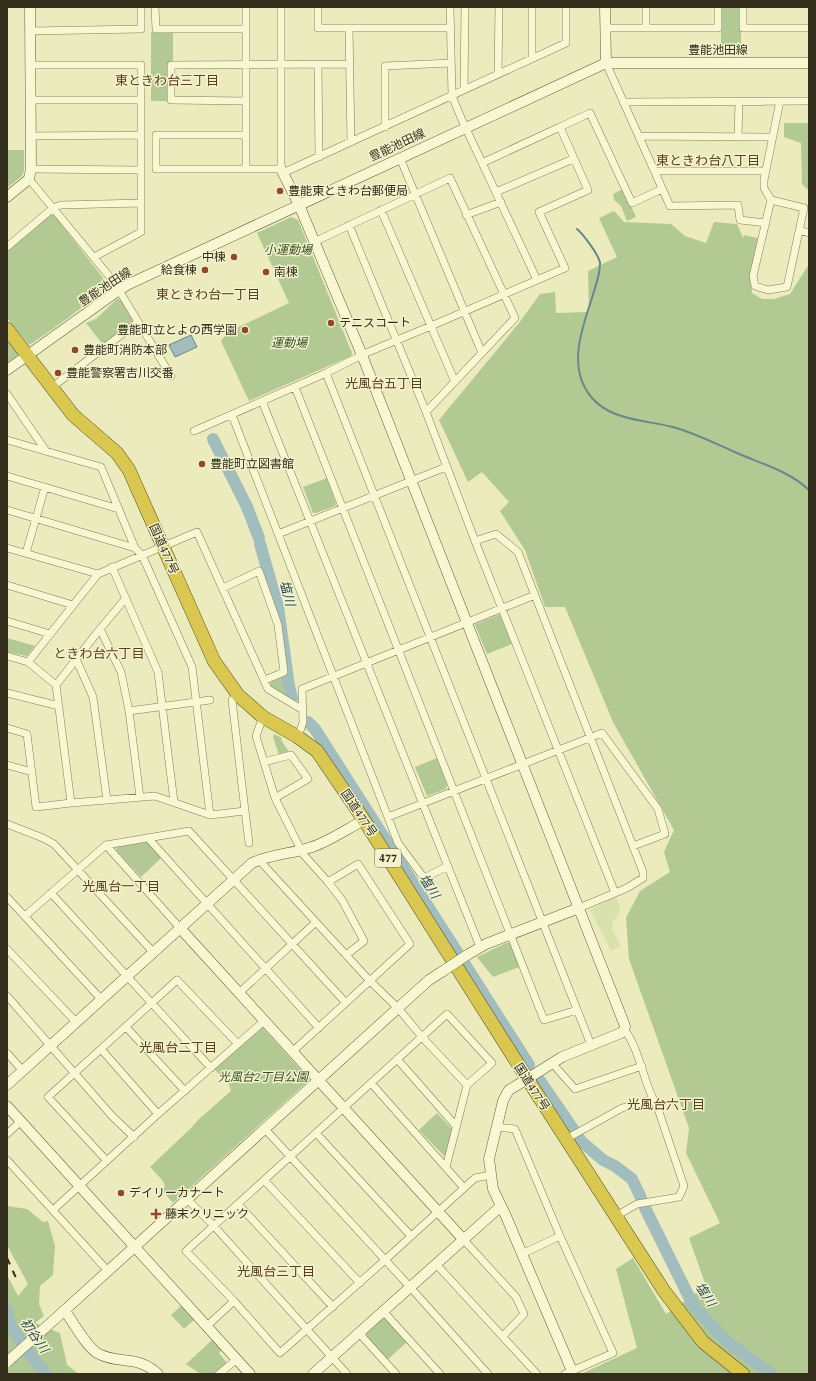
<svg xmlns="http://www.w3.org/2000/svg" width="816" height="1381" viewBox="0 0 816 1381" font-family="'Source Serif 4','Noto Sans JP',serif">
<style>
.farmland{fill:#d9e1ac}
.green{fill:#b2c993}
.water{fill:#a1bdbd;stroke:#69888a}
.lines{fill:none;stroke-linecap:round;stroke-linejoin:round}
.stream{stroke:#69888a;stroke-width:2}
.river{stroke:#a1bdbd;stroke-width:12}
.street-casing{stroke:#837c58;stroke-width:8}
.secondary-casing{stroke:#645c3b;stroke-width:11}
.highway-casing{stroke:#50482c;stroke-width:14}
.street{stroke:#f7f7d1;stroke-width:7}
.secondary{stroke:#f7f7d1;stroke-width:10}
.highway{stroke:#d9c750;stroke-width:13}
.rail{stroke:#332e1c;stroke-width:2;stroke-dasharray:7 7;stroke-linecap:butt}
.secondary-bridge-casing{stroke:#645c3b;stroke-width:11;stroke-linecap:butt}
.secondary-bridge{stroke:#f7f7d1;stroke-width:10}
.poi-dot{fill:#8f482a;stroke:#f3f3cd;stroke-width:1.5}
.labels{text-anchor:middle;stroke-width:3;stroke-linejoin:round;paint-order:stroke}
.shield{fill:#f3f3cd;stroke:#6d6951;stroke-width:1}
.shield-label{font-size:11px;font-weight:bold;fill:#332e1c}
.street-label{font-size:12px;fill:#332e1c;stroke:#f3f3cd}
.poi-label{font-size:12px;fill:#332e1c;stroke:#f3f3cd;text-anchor:start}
.park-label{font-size:12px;font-style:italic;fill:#364e23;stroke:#f3f3cd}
.neighbourhood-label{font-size:13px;fill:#5e3e1d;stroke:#f3f3cd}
.water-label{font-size:13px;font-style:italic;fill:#2b4952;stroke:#f3f3cd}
</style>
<rect width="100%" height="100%" fill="#ebebbe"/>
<path class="farmland" d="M615 897 618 901 620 910 619 913 613 922 612 929 621 946 611 951 590 910Z"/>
<path class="green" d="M721 7H741V53H721Z
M151 32H173V62L169 101H151Z
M784 123H809V191L802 184 801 143 784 137Z
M7 150H24V171L22 176 7 188Z
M623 189 636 217 627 221 621 206 614 200 613 194Z
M614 211 624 222 671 224 685 236 706 243 714 222 737 224 743 238 744 235 758 238 750 273 752 293 762 299H774L790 294 809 264V1374H581L637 1348 616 1269 633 1258 666 1314 706 1286 689 1238 720 1223 686 1153 689 1128 629 959 626 918 640 891 670 872 664 852 674 830 613 722 565 607H545L525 550 500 511 509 502 482 472 468 482 439 420 519 323 540 294 555 292 556 313 589 312 588 271 617 257 599 218Z
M50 214 54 215 107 283C101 296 44 336 29 345L7 318V252Z
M291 217 298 220 352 353 351 356 249 401 221 341 228 332 289 303 257 233Z
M117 299 122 300 133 320 132 325 104 346 86 323 96 319Z
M7 339 18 353 17 356 7 363Z
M327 478 336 504 335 506 316 513H313L303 487Z
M498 615H500L512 644 487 654 475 625 476 624Z
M7 638 35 646 27 656 7 652Z
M287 675 291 697 290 699 270 685 271 682Z
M274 734 282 738 281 740 289 752 279 755 273 737Z
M437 758 447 785 446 789 427 796 415 767Z
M146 841 161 858 141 877 117 851 116 848 118 846Z
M506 943H510L511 945 519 967 493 977 477 957Z
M262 1027 308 1078V1081L173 1203 162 1190 165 1186 163 1181 150 1167 191 1128 199 1119 231 1091C231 1083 219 1074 214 1069Z
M437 1113 452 1129 446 1155 444 1156 419 1130Z
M7 1206 27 1209 43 1222 48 1221 55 1246 53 1275 40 1286 39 1304 44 1316 35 1323 60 1333 67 1365 79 1374H7V1275L18 1296 28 1284 7 1245Z
M182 1305 195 1319 184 1329 171 1315Z
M386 1318 407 1342 387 1360 367 1337V1333L382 1319Z
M213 1339 222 1350 219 1353 227 1363 215 1374H200L186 1364Z"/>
<path class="water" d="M191 335 197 347 175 357 169 345Z"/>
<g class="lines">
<path class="stream" d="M577 229C583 234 599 255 600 263 600 276 595 287 592 298 581 331 567 369 592 398 612 421 646 420 673 427 695 433 716 444 737 453 762 464 789 471 809 490"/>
<path class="river" d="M213 439 247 507 259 538
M260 544 278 607 289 686 292 698
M308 722 315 729 529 1065
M540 1081 573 1129
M579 1138 582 1142 603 1160 615 1166 632 1179 641 1198
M645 1208 693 1305 725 1340 771 1374
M7 1310 10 1325 34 1360 46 1374"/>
<g class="street-casing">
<path id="street" d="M155 7 156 29H246
M246 7V169
M318 7V28H451
M450 7 452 96 462 120 537 280
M532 7V58
M743 7V28H809
M349 28 351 142
M605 28H718V7
M646 28V7
M30 31 141 29V7
M606 63 670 206 738 205 740 220 766 223
M318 64 319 157
M30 65H141V232L94 257
M498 74 499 7
M464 90 465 7
M30 100H141
M246 101 171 100V65L349 64
M623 102 809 101
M385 127V66L451 63
M246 135H156V169H281V7
M31 136 141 135
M640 136 773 137
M738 136 739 102
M400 158 482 353
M482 163 560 127
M31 169 141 170
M655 171H765
M283 173 566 43V7
M29 179 114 282 171 376
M496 192 573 159
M771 200 753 276 755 286 768 290 787 287 804 208 771 200 764 188V180L780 101
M381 210 455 382
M466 215 501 202
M349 225 426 412 475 541 615 893
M799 230 809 233
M314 242 450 178 515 318 426 412
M7 247 53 208 61 205 141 203
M326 373 591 1045
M295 387 544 1020 577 1010
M51 388 138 322
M7 394 46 451
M262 401 480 947
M232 415 398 843 424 878 448 866
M194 431 326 373 366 353 431 326 565 268 539 212 588 190 560 127 590 113 632 203 662 189
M7 440 101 467 135 548 142 555 192 667 210 815
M7 476 119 509
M7 510 135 548
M278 534 446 467
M475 541 496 534 518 552 643 872V878L627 888 579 908
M7 548 98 574
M26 553 45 487
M112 567 158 672 174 802
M7 585 73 605
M223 588 259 571 278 625 284 672 265 680
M7 621 50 634
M100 629 121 672 129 711
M7 656 28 662 56 685 71 803 155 796 210 815 245 811 232 700 238 695
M76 659 93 697 107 800
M28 662 98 574 197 532 268 689 303 710
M56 685 100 629 126 598
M7 693 59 706
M263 717 256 736 275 798 303 854 328 882 342 900 364 941 346 955
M7 728 27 734 36 807 71 803
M298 737 303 722 302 689 535 595
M264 762 291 755 308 779 275 798
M7 765 32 772
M140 797 129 711 210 700
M245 811 249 843
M388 817 602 733 658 809 665 834 633 846
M7 824 43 838 54 844 153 952
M148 838 319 1028
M106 845 180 928
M259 860 370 981 398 1008 422 1037 467 1085
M51 893 211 1068
M7 897 101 999
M25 916 106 845 189 831 346 1003
M7 949 76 1022
M239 993 316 922
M7 996 112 1116 134 1137
M126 1027 185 1091
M101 1049 158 1114
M292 1052 410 944 358 864 328 882
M7 1053 23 1071
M397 1059 456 1126
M552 1063 575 1089 642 1066
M371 1083 464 1188
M497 1127 515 1129 560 1236 613 1353 565 1374
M265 1129 410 1287 488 1374
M316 1133 411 1236
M7 1134 21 1121
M566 1139 622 1108 653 1099
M7 1160 108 1271
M107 1161 48 1097 177 980 238 1044
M446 1167 467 1085 492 1063 447 1014 186 1251 234 1301 280 1353 385 1260 475 1178 491 1175
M264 1180 360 1283
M187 1199 214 1226 347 1374
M238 1204 333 1307
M53 1210 158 1114 264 1021
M616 1216 637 1204 679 1197 684 1186 657 1106C643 1084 641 1051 624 1029
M463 1239 516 1297 524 1314 503 1336
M522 1254 560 1236
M436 1264 537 1374
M383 1311 440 1374
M207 1326 234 1301
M359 1333 396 1374
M219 1374 237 1359"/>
</g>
<g class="secondary-casing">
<path id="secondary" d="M605 7 606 63
M281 169 299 205 362 355 625 1026 624 1030 621 1033 562 1057 519 1084 509 1090 506 1095 503 1101 489 1159 493 1189 505 1214 572 1371
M7 197 29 179 31 169 30 7
M7 370 119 290 129 284 606 63H809
M180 928 463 1239
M467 955 486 944 579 908
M7 1085 252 863C271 854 292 854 312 847 330 841 347 829 364 820
M7 1106 250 1374
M65 1311C73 1322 86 1346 97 1353 118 1365 137 1354 158 1374
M55 1319 398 1008 429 980 443 971
M313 1374 501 1206"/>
</g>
<g class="highway-casing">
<path id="highway" d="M7 329 73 415 117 453 129 470 214 661 238 695 263 717 298 737 317 751 364 820 523 1072 664 1291 703 1342 743 1374"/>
</g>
<use href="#street" class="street"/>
<use href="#secondary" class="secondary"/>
<use href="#highway" class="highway"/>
<path class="rail" d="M7 1258 16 1278"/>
<g class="secondary-bridge-casing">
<path id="secondary-bridge" d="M443 971 467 955
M7 1362 55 1319"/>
</g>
<use href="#secondary-bridge" class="secondary-bridge"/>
</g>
<g class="poi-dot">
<circle cx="280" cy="191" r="4"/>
<circle cx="234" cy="257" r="4"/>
<circle cx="205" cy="270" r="4"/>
<circle cx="266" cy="272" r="4"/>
<circle cx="331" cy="323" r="4"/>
<circle cx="245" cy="330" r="4"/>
<circle cx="75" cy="350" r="4"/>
<circle cx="58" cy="373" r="4"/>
<circle cx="202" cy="464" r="4"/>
<circle cx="121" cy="1193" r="4"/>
<path d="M154 1208h4v4h4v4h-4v4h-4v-4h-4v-4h4z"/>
</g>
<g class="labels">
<rect class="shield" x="375" y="849" width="26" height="18" rx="3"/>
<g class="shield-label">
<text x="388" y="862">477</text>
</g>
<g class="street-label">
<text x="718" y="54">豊能池田線</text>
<text transform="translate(397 145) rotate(-25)" y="4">豊能池田線</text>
<text transform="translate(105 287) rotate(-33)" y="4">豊能池田線</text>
<text transform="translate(164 549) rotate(66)" y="4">国道477号</text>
<text transform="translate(359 813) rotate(56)" y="4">国道477号</text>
<text transform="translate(532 1087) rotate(57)" y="4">国道477号</text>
</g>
<g class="poi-label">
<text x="288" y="195">豊能東ときわ台郵便局</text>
<text x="226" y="261" text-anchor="end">中棟</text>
<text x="197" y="274" text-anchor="end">給食棟</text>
<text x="274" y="276">南棟</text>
<text x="339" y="327">テニスコート</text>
<text x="237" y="334" text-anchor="end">豊能町立とよの西学園</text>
<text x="83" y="354">豊能町消防本部</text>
<text x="66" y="377">豊能警察署吉川交番</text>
<text x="210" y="468">豊能町立図書館</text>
<text x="129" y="1197">デイリーカナート</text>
<text x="165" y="1218">藤末クリニック</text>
</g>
<g class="park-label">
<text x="288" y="254">小運動場</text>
<text x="289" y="347">運動場</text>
<text x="263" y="1081">光風台2丁目公園</text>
</g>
<g class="neighbourhood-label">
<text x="167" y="85">東ときわ台三丁目</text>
<text x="708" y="165">東ときわ台八丁目</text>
<text x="208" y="299">東ときわ台一丁目</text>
<text x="384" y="388">光風台五丁目</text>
<text x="99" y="658">ときわ台六丁目</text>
<text x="121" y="891">光風台一丁目</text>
<text x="178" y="1052">光風台二丁目</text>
<text x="666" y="1109">光風台六丁目</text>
<text x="276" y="1276">光風台三丁目</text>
</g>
<g class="water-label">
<text transform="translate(288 593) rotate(76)" y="5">塩川</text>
<text transform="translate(430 886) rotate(57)" y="5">塩川</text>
<text transform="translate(706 1294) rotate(57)" y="5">塩川</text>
<text transform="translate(35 1335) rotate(55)" y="5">初谷川</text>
</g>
</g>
<rect width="816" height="1381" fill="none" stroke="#332e1c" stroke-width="16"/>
</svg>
